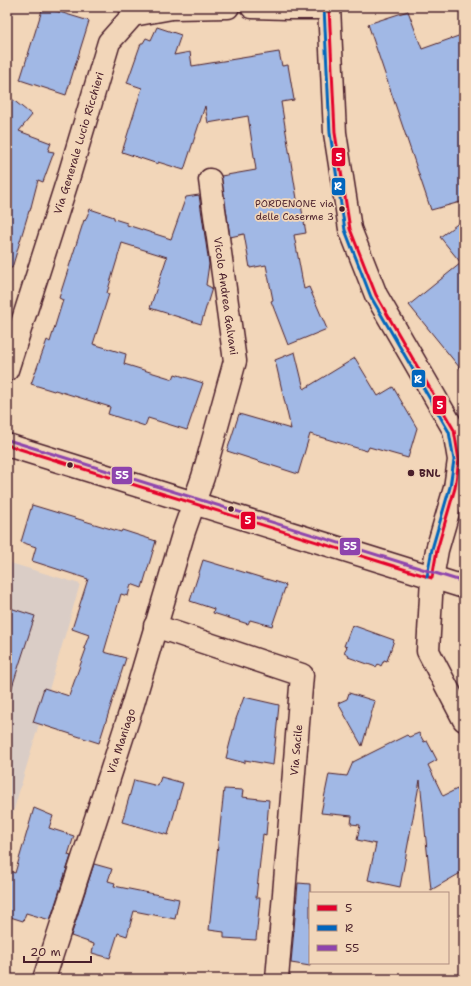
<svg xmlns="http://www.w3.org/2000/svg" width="471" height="986" viewBox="0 0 471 986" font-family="'Shantell Sans',sans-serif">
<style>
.built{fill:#dacdc6}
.building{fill:#a1b8e5;stroke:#4a1f2b}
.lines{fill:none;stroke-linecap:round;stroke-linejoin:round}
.street-casing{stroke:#4a1f2b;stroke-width:25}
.secondary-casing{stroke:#4a1f2b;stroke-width:25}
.street{stroke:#f2d6b9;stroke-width:22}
.secondary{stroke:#f2d6b9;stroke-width:22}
.bus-1-casing{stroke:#f2d6b9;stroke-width:6}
.bus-2-casing{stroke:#f2d6b9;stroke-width:6}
.bus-3-casing{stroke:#f2d6b9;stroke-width:6}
.bus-1{stroke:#e4002b;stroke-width:3}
.bus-2{stroke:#0065bd;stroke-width:3}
.bus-3{stroke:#8e44ad;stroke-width:3}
.bus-dot{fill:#4a1f2b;stroke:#f2d6b9;stroke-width:1.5}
.labels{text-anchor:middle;stroke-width:3.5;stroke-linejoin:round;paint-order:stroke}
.bus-label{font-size:10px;fill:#4a1f2b;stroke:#f2d6b9;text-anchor:end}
.street-label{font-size:11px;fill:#4a1f2b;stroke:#f2d6b9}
.poi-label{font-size:11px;font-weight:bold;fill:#4a1f2b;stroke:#f2d6b9;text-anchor:start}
.line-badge{stroke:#f2d6b9;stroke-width:1.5}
.badge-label{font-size:11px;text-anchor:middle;font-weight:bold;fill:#fff}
</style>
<rect width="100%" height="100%" fill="#f2d6b9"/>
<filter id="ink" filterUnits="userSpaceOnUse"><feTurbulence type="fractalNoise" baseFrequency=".025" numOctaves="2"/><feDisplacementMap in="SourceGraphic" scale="8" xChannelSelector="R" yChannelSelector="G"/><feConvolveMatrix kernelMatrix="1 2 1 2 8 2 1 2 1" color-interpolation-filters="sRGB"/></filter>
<g filter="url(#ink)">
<path class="built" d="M7 562 80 584 7 833Z"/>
<path class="building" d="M43 7 89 21 66 95 20 80Z
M408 11 422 49 464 34V201L431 210 368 24Z
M157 27 181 35 174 55 190 52 192 66 279 52 282 66 288 65 294 100 281 102 298 205H301L306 233 294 235 304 289 309 287 327 329 288 345 271 301 273 300 266 265 250 268 244 234 230 237 221 176 256 170 248 116 208 123 205 106 184 170 158 162V164L122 152 142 88 127 83 141 43H143L146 38 151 40Z
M7 95 32 115 19 131 51 143 48 151 54 152 43 182 38 180 30 211H29L12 268 7 267Z
M199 195 209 264 206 285 212 288 201 324 150 308 167 257 122 243 107 293 109 294 93 344 126 354 124 364 173 379 175 374 203 383 187 430 148 418 145 426 108 414 110 407 55 390 54 391 31 384 47 340 50 342 63 300 59 298 84 220 85 221 90 209 114 217V219L127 223V225L171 239 186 197Z
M464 219V373L409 305 461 263 440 237Z
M295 352 304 389 355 358 378 396 393 387 417 428 408 458 369 447 367 451 310 434 298 474 227 451 239 414 291 429 275 360Z
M32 505 121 532 122 530 156 541 142 588 131 584 128 596 121 594 104 652 126 658 99 743 33 722 44 688 69 696 86 649 84 648 89 635 72 629 88 579 32 561 36 547 21 542Z
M203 560 286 585 272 626 250 620 248 624 213 613 214 609 190 601Z
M7 607 35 616 11 690 7 689Z
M352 625 394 640 387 661 384 660 381 666 378 664 376 667 348 657 349 655 344 652 347 647 344 646Z
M349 693 375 701 362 746 338 703 347 699Z
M244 697 279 705 273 765 245 760V763L226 758 236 719Z
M419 733 424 742 427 741 437 760 428 765 443 796 457 789 464 802V871L431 890 420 780 400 887 368 880 376 844 357 840 360 825 351 824 352 816 321 813 329 774 347 776 353 762 407 735 409 737Z
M161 777 183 783 168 835 122 822 134 780 158 786Z
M224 789 243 790 242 797 269 800 266 835 263 834 256 898H260L256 940 224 938V932L209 930Z
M34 808 53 816 49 828 74 836 68 855 71 856 50 920 26 913 23 921 7 916V870L15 873Z
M94 864 112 869 108 881 115 883 114 886 179 899 175 919 134 911 127 936 118 933 110 958 92 953 94 944 71 936Z
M298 883 310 884V966L291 963Z"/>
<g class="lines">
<g class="street-casing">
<g id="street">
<path d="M252 7 287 8H329"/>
<path d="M329 7 335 133 350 229 376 295 454 430 459 460 455 488 437 550 432 578 428 651 464 720"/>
<path id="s1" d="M7 370 68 179 109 42 133 15 172 8 228 7"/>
<path d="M155 626 302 675 277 979"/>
<path id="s2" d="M44 979 132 707 184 531 203 477 235 361 210 180"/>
</g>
</g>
<g class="secondary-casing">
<path id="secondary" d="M7 445 464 587"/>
</g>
<use href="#street" class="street"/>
<use href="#secondary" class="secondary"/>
<g class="bus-1-casing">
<path id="bus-1" d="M329 7 335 133 350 229 376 295 454 430 459 460 455 488 437 550 432 578
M7 445 432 578"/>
</g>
<g class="bus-2-casing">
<path id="bus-2" d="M324 7 330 133 345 230 371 297 449 432 454 460 450 487 432 549 427 577"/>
</g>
<g class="bus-3-casing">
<path id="bus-3" d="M8 440 464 582"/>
</g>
<use href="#bus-1" class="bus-1"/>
<use href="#bus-2" class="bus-2"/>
<use href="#bus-3" class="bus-3"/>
</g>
</g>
<g class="bus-dot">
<circle cx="342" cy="209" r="3.5"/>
<circle cx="70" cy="465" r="3.5"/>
<circle cx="411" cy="473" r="4"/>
<circle cx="231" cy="509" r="3.5"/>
</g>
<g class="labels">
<g class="bus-label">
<text x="334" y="207">PORDENONE via<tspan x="334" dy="13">delle Caserme 3</tspan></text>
</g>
<g class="street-label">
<text dy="4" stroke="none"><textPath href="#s1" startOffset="238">Via Generale Lucio Ricchieri</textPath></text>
<text transform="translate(226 296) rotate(82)" y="4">Vicolo Andrea Galvani</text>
<text dy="4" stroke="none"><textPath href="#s2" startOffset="250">Via Maniago</textPath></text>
<text transform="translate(296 750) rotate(-85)" y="4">Via Sacile</text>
</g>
<g class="poi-label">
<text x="419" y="477">BNL</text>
</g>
</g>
<g class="line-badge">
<rect x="331" y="147" width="15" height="20" rx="4" fill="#e4002b"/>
<rect x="331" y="177" width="15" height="19" rx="4" fill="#0065bd"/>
<rect x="411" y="369" width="15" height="19" rx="4" fill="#0065bd"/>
<rect x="432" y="395" width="15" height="20" rx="4" fill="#e4002b"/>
<rect x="111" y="466" width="22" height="19" rx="4" fill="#8e44ad"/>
<rect x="240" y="511" width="16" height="19" rx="4" fill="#e4002b"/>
<rect x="339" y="537" width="22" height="19" rx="4" fill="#8e44ad"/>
</g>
<g class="badge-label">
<text x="339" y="161">5</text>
<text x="338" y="190">R</text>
<text x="418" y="383">R</text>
<text x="440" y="409">5</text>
<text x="122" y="479">55</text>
<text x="248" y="524">5</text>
<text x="350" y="550">55</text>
</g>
<rect width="471" height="986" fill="none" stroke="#f2d6b9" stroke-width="24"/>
<rect x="12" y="12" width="447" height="962" fill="none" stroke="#4a1f2b" stroke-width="1.5" filter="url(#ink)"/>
<rect x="309" y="892" width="140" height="72" fill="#f2d6b9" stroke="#af8d80"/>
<rect x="317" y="905" width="20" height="6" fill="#e4002b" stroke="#af8d80"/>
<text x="345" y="912" font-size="12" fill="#4a1f2b">5</text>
<rect x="317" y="925" width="20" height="6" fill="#0065bd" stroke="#af8d80"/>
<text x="345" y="932" font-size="12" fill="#4a1f2b">R</text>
<rect x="317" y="945" width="20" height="6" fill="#8e44ad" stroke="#af8d80"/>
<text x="345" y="952" font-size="12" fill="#4a1f2b">55</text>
<path d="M24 956v6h67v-6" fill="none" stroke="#4a1f2b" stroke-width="2"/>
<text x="30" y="956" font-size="12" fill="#4a1f2b" stroke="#f2d6b9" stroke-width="3" paint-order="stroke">20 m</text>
</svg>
